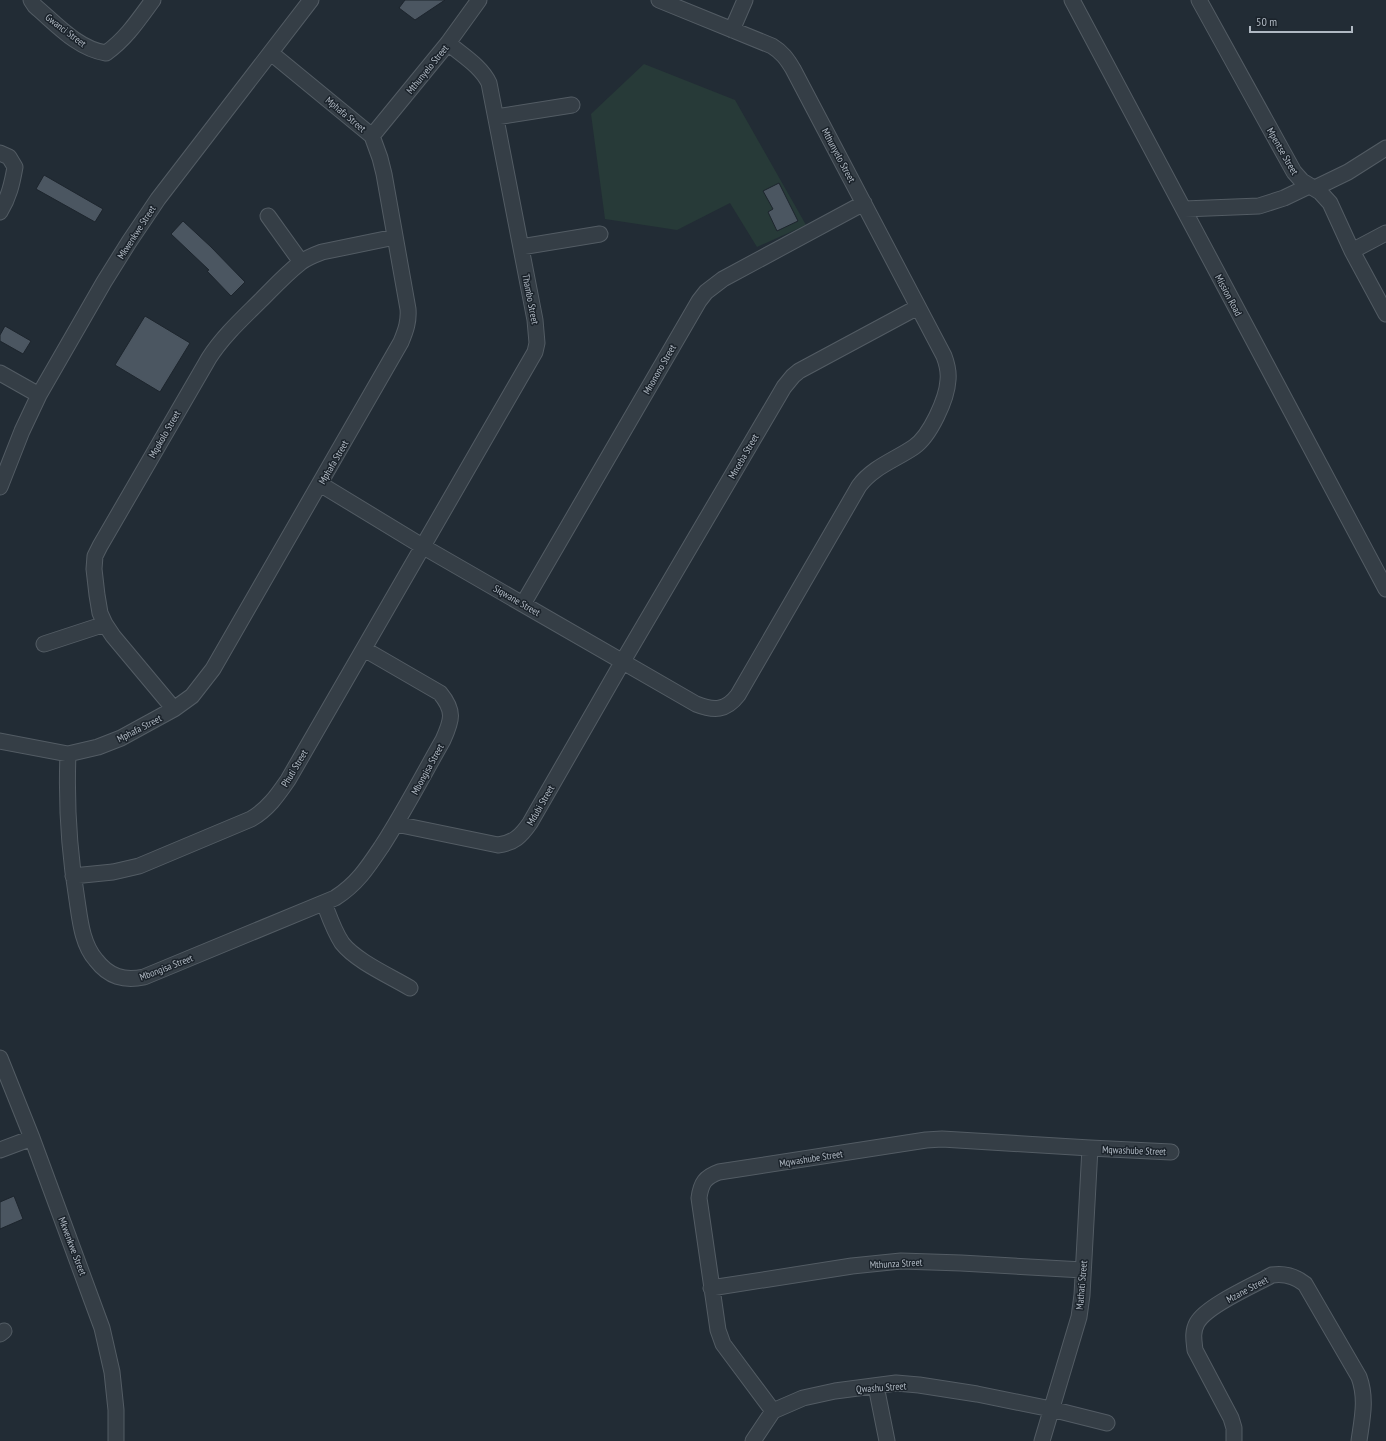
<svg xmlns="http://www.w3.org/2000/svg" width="1386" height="1441" viewBox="0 0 1386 1441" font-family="'PT Sans Narrow',sans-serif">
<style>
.green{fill:#273a38}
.building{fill:#4b5661;stroke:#1d252d}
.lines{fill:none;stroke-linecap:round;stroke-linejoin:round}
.minor-casing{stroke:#535c64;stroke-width:17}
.minor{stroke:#353e46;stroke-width:15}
.labels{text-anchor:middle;stroke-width:3;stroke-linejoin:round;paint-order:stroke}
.street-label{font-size:10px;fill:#b0b9c3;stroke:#1b232b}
</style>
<rect width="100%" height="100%" fill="#222c35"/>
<path class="green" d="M644 64 735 100 806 225 757 247 730 203 677 230 605 219 591 114Z"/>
<path class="building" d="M405 0H445L415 20 399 8Z
M44 175 103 209 95 222 36 189Z
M779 183 798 221 777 231 768 212 773 209 763 191Z
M183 221 211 247 245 282 231 296 207 271 209 270 171 234Z
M145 316 190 343 160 392 115 365Z
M5 326 31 341 23 354 0 341V335Z
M14 1196 23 1219 0 1229V1202Z"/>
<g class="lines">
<g class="minor-casing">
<path id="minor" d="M31 0 35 6C56 24 78 49 106 53 126 39 139 19 153 0
M1072 0 1386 589
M1199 0 1294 172 1302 181 1320 192 1330 203 1352 251 1386 314
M732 30 745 0
M496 117 572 105
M372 136 448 43 479 0
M0 153 9 157 15 167C12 184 9 197 0 212
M1315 188 1348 172 1386 148
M1184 209 1259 206 1284 198 1309 186
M268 216 301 262
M521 247 600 234
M1352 251 1386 233
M0 373 39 395
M320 484 422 546 696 704C714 711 726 711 738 695L859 486C873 467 895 460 914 447 930 436 947 399 948 380 949 371 947 364 944 356L793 69C787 59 782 52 772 46L659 0
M0 487 22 431 39 395 104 282 129 242 158 199 311 0
M523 604 699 301 706 292 723 279 864 203
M44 644 105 624
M174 709 113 636 105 624 100 613 97 595 94 569 95 556 100 546 209 358C223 336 243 318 262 299 274 287 286 274 300 263 306 258 314 255 322 252L395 237
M0 741 68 754 98 747 121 738 174 709 192 696 213 669 401 342C406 330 409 321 408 309L384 174 380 158 372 136 271 53
M68 754C66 803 69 851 77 900 80 920 82 944 96 960 109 977 124 981 144 977L335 898C357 884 368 867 382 846 404 812 423 775 443 740 452 720 455 711 440 693L364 649
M396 824 498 845C514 843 521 836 530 823L623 661 784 387 793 376 799 371 918 307
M73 876 113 872 139 866 251 819C268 809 277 796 288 780L535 352 537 343 535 320 489 83C481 66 462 55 448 43
M324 903C329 916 334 931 342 943 356 961 390 976 410 988
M0 1058 32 1138 102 1328 112 1372 116 1410V1441
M0 1150 32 1138
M711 1288 852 1266 901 1261 961 1263 1083 1270
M0 1334 4 1331
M876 1386 887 1441
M773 1411 723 1344 718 1330 699 1198C701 1183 705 1177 719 1172L926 1140 942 1139 1090 1148 1171 1152
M753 1441 773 1411 803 1398 835 1391 896 1383 919 1385 977 1394 1051 1409 1107 1423
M1042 1441 1079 1317 1082 1295 1090 1148
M1234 1441V1428L1231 1418 1195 1350C1194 1341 1192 1332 1197 1323 1206 1306 1254 1285 1272 1275 1285 1273 1295 1276 1305 1284L1359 1377C1367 1399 1362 1419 1359 1441"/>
</g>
<use href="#minor" class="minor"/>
</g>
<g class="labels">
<g class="street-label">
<text transform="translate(66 30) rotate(37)" y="4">Gwanci Street</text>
<text transform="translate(427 69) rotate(-51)" y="4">Mthunyelo Street</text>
<text transform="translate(346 114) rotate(40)" y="4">Mphafa Street</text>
<text transform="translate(1283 151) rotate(60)" y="4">Mpentse Street</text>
<text transform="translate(839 155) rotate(62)" y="4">Mthunyelo Street</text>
<text transform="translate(136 232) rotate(-57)" y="4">Mkwenkwe Street</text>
<text transform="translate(1229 295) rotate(62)" y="4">Mission Road</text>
<text transform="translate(531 299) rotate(79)" y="4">Thambo Street</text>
<text transform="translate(659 369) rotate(-60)" y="4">Mnonono Street</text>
<text transform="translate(164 434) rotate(-60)" y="4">Mqokolo Street</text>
<text transform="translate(743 456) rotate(-60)" y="4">Mnceba Street</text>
<text transform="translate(333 462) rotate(-60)" y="4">Mphafa Street</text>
<text transform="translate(517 600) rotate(30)" y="4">Siqwane Street</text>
<text transform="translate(139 728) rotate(-27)" y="4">Mphafa Street</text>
<text transform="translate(294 768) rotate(-59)" y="4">Phuti Street</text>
<text transform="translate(427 769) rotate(-61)" y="4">Mbongisa Street</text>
<text transform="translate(540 805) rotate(-60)" y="4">Mdubi Street</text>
<text transform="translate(166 967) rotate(-21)" y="4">Mbongisa Street</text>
<text transform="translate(1134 1150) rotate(2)" y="4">Mqwashube Street</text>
<text transform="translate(811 1158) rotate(-9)" y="4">Mqwashube Street</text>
<text transform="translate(73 1246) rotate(69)" y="4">Mkwenkwe Street</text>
<text transform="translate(896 1263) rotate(-3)" y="4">Mthunza Street</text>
<text transform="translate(1081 1285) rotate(-85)" y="4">Mathati Street</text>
<text transform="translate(1247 1289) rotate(-28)" y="4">Mzane Street</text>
<text transform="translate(881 1387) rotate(-4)" y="4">Qwashu Street</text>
</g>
</g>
<path d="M1250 26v6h102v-6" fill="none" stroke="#b0b9c3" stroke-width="2"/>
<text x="1256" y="26" font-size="12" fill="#b0b9c3" stroke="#1b232b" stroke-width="3" paint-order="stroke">50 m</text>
</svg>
